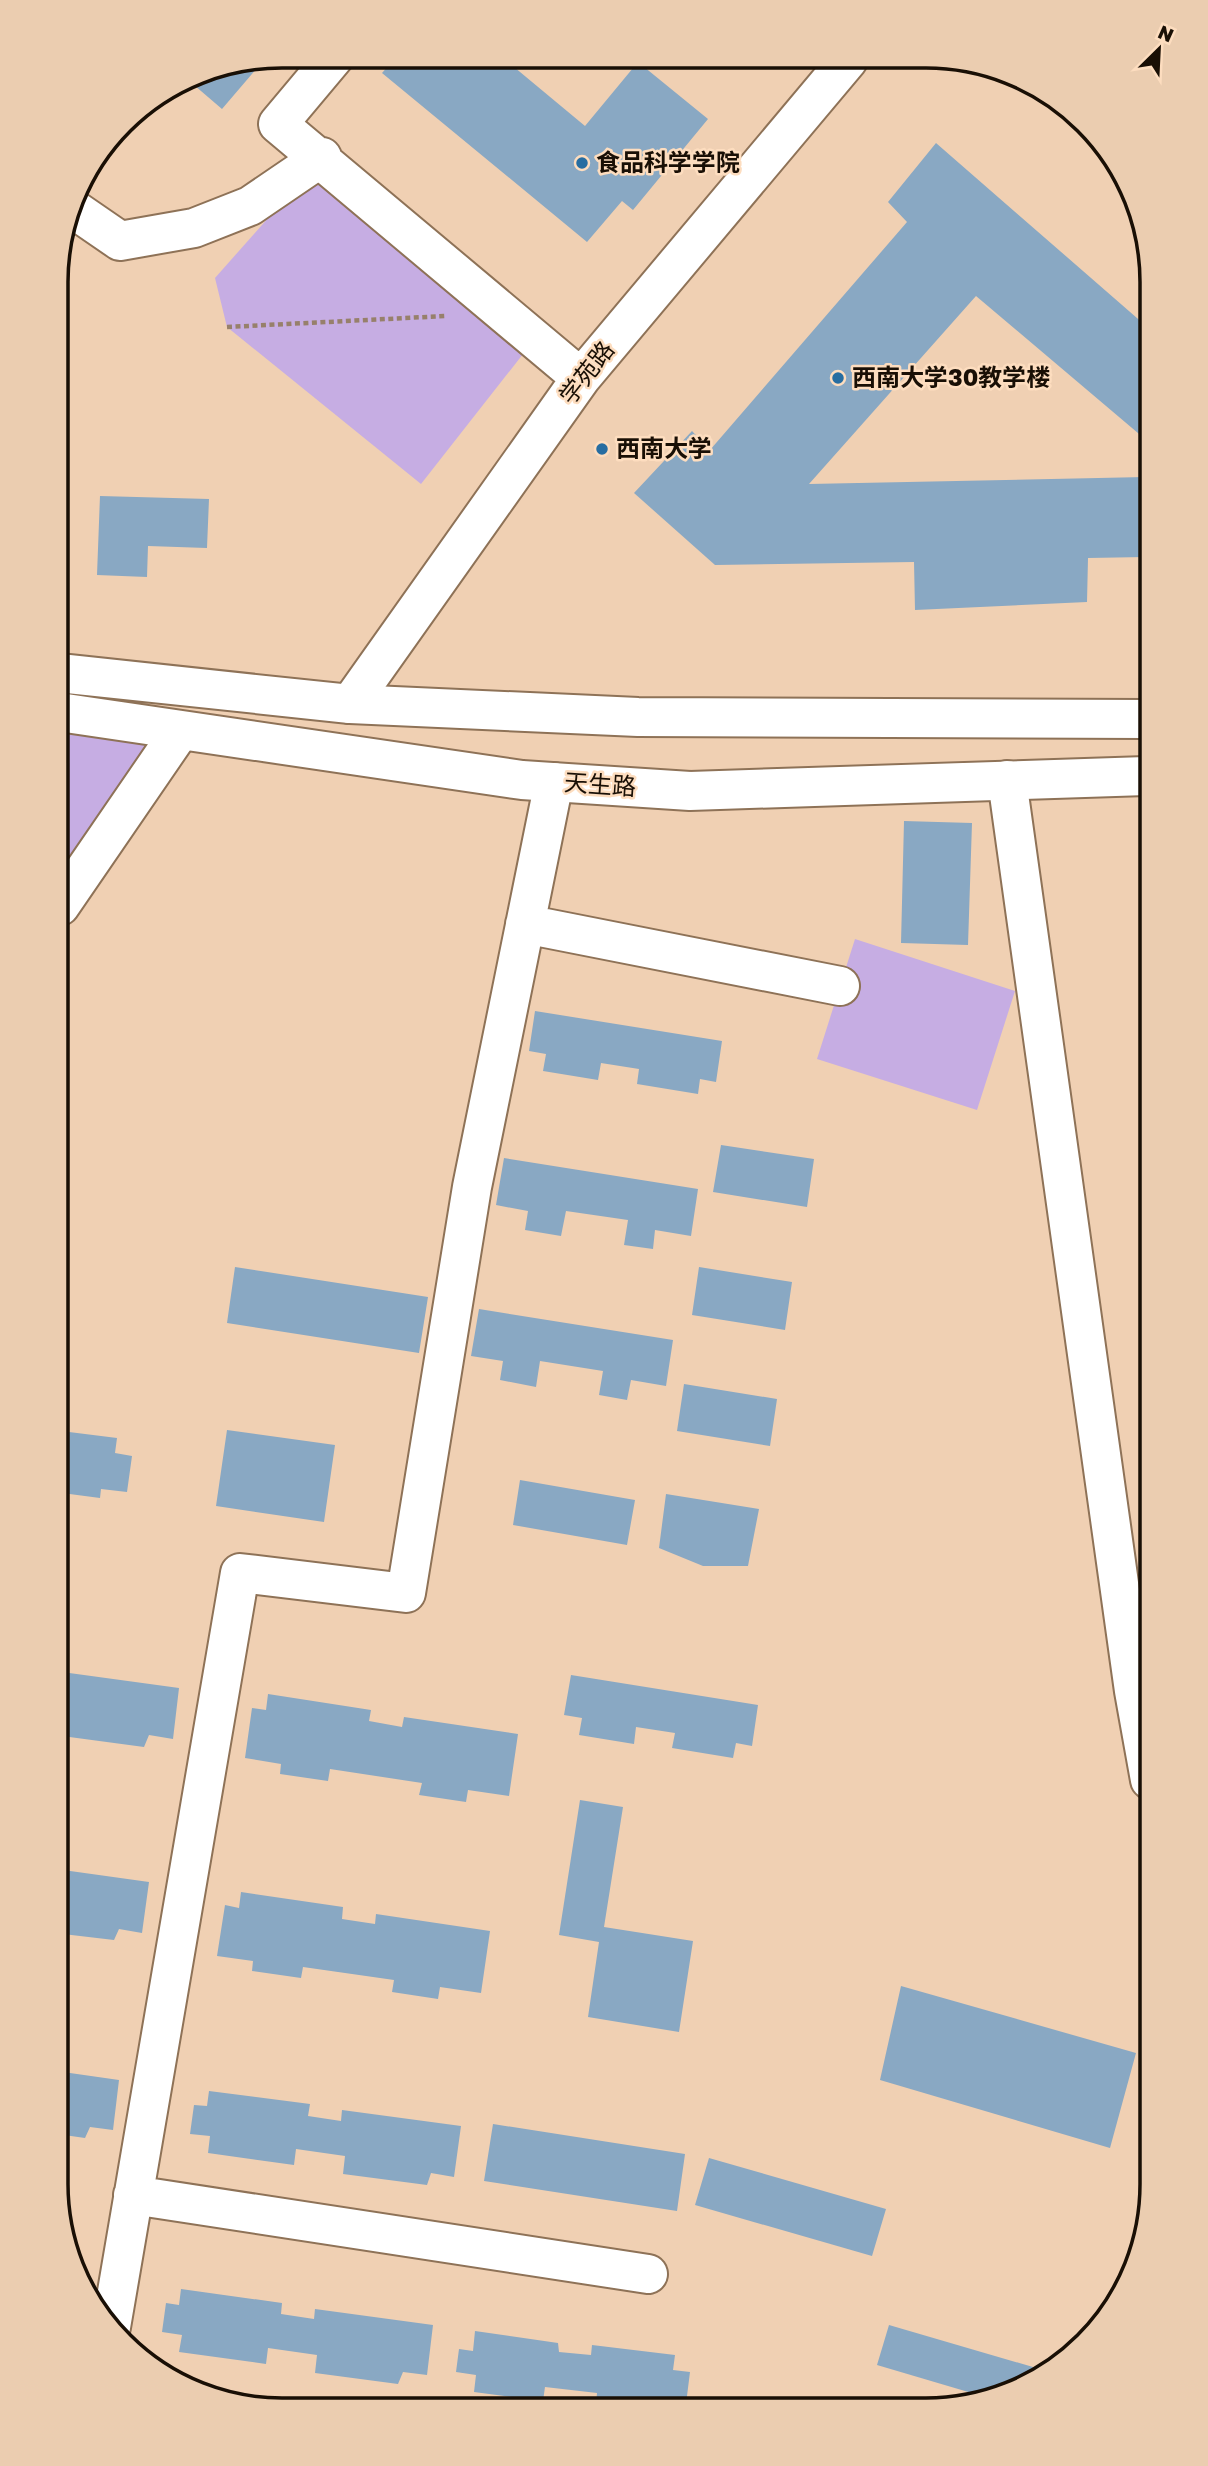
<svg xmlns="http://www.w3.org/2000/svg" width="1208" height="2466" viewBox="0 0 1208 2466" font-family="'Golos Text','Noto Sans SC',sans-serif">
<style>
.green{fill:#c6ade3}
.building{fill:#89a8c3}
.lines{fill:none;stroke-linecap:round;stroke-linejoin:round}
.minor-casing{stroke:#8e7257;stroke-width:42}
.highway-casing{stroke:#8e7257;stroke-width:42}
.path{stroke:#97806b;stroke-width:4.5;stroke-dasharray:5 3.5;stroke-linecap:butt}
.minor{stroke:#fff;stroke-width:38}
.highway{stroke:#fff;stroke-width:38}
.poi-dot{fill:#276da1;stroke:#fdddbf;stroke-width:2.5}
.labels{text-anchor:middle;stroke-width:5;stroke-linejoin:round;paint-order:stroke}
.poi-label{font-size:24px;font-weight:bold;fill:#190f05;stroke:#fdddbf;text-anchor:start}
.street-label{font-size:24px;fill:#190f05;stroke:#fdddbf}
.rim{fill:none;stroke:#190f05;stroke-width:3.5}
</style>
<rect width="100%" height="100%" fill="#f0d0b3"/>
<path class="green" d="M322 157 534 340 421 484 227 327 215 278Z
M59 712 180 731 60 906Z
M855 939 1015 991 977 1110 817 1059Z"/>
<path class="building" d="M396 57H502L585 126 638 62 708 119 633 210 622 201 587 242 382 73Z
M264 60 222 109 187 79 196 73Z
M936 143 1145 325V439L976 296 809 484 1145 477V557L1088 558 1087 602 915 610 914 562 715 565 634 493 692 431 710 450 907 222 888 202Z
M100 496 209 499 207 548 148 546 147 577 97 575Z
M904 821 972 823 968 945 901 943Z
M535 1011 722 1041 716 1082 700 1079 698 1094 637 1084 639 1069 601 1063 598 1080 543 1071 546 1054 529 1051Z
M721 1145 814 1159 807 1207 713 1192Z
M504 1158 698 1189 691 1236 655 1230 653 1249 624 1245 628 1220 566 1211 561 1236 525 1230 528 1211 496 1205Z
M235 1267 428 1297 419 1353 227 1323Z
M699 1267 792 1282 785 1330 692 1315Z
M479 1309 673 1340 666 1386 631 1380 627 1400 599 1395 603 1371 540 1361 536 1387 500 1380 503 1361 471 1356Z
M684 1384 777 1399 770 1446 677 1431Z
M227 1430 335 1445 324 1522 216 1506Z
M61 1431 117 1438 115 1453 132 1456 127 1492 101 1489 100 1498 62 1493Z
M520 1480 635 1500 627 1545 513 1525Z
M666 1494 759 1509 748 1566H703L659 1548Z
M62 1672 179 1688 173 1739 149 1735 144 1747 62 1736Z
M571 1675 758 1705 752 1746 736 1743 733 1758 672 1748 675 1733 636 1727 634 1744 579 1735 582 1718 564 1715Z
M268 1694 371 1710 369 1721 402 1727 404 1717 518 1734 509 1796 468 1790 466 1802 419 1795 422 1783 330 1769 328 1781 280 1774 281 1764 245 1758 252 1708 266 1710Z
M580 1800 623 1807 604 1927 693 1941 679 2032 588 2017 599 1942 559 1935Z
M63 1870 149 1882 142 1933 119 1929 114 1940 63 1934Z
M241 1892 343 1907 342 1919 375 1924 376 1914 490 1931 481 1993 440 1987 438 1999 392 1992 394 1980 303 1967 301 1978 252 1971 253 1961 217 1956 225 1905 239 1908Z
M901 1986 1136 2053 1110 2148 880 2080Z
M63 2072 119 2080 113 2130 90 2127 85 2138 64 2135Z
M209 2091 310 2104 308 2116 341 2121 342 2110 461 2126 454 2177 431 2173 427 2185 343 2174 345 2156 296 2149 294 2165 208 2153 210 2136 190 2134 194 2105 207 2106Z
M493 2124 685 2154 677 2211 484 2181Z
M709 2158 886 2209 872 2256 695 2205Z
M181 2289 282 2303 281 2314 314 2319 315 2309 433 2325 427 2375 403 2372 398 2384 315 2373 317 2355 268 2348 266 2364 179 2352 182 2335 162 2332 166 2303 179 2305Z
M889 2325 1050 2372 992 2399 877 2365Z
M475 2331 558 2343 559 2352 591 2355 592 2345 675 2355 673 2370 690 2372 686 2404H596L597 2393 545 2387 543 2401 474 2392 476 2375 456 2372 459 2349 473 2351Z"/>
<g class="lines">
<g class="minor-casing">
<path id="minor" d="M335 56 278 124 581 378
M72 208 120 241 194 228 250 206 322 157
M350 704 581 378 848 60
M1007 780 1134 1691 1150 1780
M60 906 180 731
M525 924 840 986
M133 2195 648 2274
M111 2327 240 1573 406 1593 472 1187 554 782"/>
</g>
<g class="highway-casing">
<path id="highway" d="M59 673 350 704 638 717 1146 719
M59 712 522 780 690 791 1146 776"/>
</g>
<path class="path" d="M227 327 446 316"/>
<use href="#minor" class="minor"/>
<use href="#highway" class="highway"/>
</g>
<g class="poi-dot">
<circle cx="582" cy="163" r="7"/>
<circle cx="838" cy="378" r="7"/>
<circle cx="602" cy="449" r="7"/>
</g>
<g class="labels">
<g class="poi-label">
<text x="596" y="171">食品科学学院</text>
<text x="852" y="386">西南大学30教学楼</text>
<text x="616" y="457">西南大学</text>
</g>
<g class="street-label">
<text transform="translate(587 373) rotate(-52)" y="8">学苑路</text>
<text transform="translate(600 785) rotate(4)" y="8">天生路</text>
</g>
</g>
<path d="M0 0H1208V2466H0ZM282 68H926A214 214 0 0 1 1140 282V2184A214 214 0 0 1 926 2398H282A214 214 0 0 1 68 2184V282A214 214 0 0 1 282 68Z" fill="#ebcdb0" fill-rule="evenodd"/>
<path class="rim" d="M282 68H926A214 214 0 0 1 1140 282V2184A214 214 0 0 1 926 2398H282A214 214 0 0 1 68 2184V282A214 214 0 0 1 282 68Z"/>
<g transform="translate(1159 49) rotate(24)" stroke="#fdddbf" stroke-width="5" paint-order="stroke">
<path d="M0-5L12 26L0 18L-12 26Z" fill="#190f05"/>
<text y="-10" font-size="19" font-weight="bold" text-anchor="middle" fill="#190f05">N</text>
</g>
</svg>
